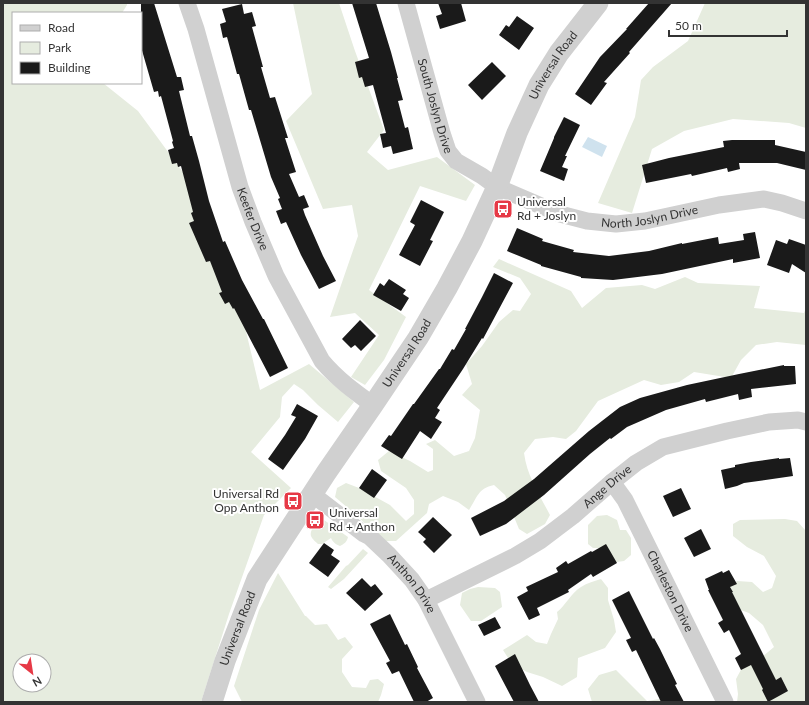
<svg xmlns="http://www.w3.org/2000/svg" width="809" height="705" viewBox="0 0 809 705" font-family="Lato,sans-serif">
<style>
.green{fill:#e6ecdf;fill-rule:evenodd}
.water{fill:#cfe2ee}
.building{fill:#1a1a1a}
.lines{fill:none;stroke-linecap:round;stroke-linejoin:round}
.minor{stroke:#d0d0d0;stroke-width:17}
.tertiary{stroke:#d0d0d0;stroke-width:21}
.labels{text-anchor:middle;stroke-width:4;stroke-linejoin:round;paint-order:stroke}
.street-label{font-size:12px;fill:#333;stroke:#fff}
.poi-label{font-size:12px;fill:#333;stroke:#fff;text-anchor:start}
</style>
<rect width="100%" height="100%" fill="#fff"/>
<path class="green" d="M3 3H127V5L122 13H13V83H103L138 111 185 175 238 298 260 390 309 364 354 402 338 422 318 405 303 390 294 384 282 397 280 417 251 452 291 488 264 515 229 614 201 702H3ZM20 661H44V685H20Z
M293 3H339L355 51 384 130 367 152 388 170 437 157 475 185 466 201 420 186 369 290 406 317 384 360 365 385 351 377 379 335 355 313 330 317 358 236 352 205 323 209 286 121 312 94Z
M705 3H806V128L789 123 733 119 684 131 652 149 632 213 598 203 635 117 641 80 653 67 688 41Z
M499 259 571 291 582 308 606 288 642 285 655 289 685 277 698 283 760 286 754 308 804 313 806 308V345L777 342 756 345 741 360 731 378 694 372 679 382 661 385 644 380 598 401 576 431 566 439 553 437 535 439 524 453C527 476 539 494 550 515L545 524 527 534 519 529 505 495 494 485C478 488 477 498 469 510L458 502 443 496 429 504 427 513 396 541H383L355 514 335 497 337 488 346 483 359 488 390 505 406 521 414 514V500L406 488 381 471 378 460 389 451 410 461 428 472 433 470V449L426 444 435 440 454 456 469 451 475 438 480 410 462 395 472 384 466 364 482 346 499 322 513 310 520 311 531 294 520 278 493 267Z
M607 515 617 520 620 530H626L631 538V555L624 561 610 563 600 548H593L588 544V525L597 516Z
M785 519 797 521 806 531V702H737L738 694 736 679 743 666 762 657 774 647 763 625 749 613 727 605 723 592 737 581 752 582 763 592 772 588 776 576 764 556 747 547 733 536V524L740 520Z
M324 520 348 537C347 542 344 544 340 546 335 544 333 542 331 538L322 544H318C316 542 312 539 311 536 309 529 318 522 324 520Z
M363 549 368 553 344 579 331 589 328 587 346 566 348 565Z
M278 573 305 616H306L315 625 327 624 338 640 345 637 353 647 342 659V672L352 687 366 688 370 680 378 679 384 684 381 695 378 702H242L234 686 259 610Z
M601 579 608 588V600L614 620 616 632 605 648 578 658 577 677 562 686 543 677 527 672 512 664 503 650 527 635 536 642 547 644 551 634 558 619 557 612C566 605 571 593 581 587 587 583 595 581 601 579Z
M478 587 495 588 500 592 502 607 481 621H471L460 605 462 593 470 589Z
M616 670 647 701 660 699 665 702H592L588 689 599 675Z"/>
<path class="water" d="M588 137 607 146 602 157 582 147Z"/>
<path class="building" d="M141 3H154L177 77H181L184 90 179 91 190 136H192L199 161 209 201 223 242 225 241 242 280 263 319H264L288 368 270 377 234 308 233 309 229 302 225 304 219 293 222 292 210 261 206 262 189 223 194 221 191 213 193 212 181 166 178 167 177 163 172 164 168 150 174 148 172 142 173 141 161 96 159 97 158 91 154 92 141 47Z
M352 3H376L391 52 398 78H397L403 100 398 101 405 128 408 127 413 149 393 154 391 146 383 148 380 134 386 133 373 85 365 87 362 77 359 78 355 62 369 58Z
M438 3H461L466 21 440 29 436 16 442 14Z
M649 3H672L629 52 630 53 604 82 607 83 591 105 575 94 600 57 627 29H626Z
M242 4 244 14 252 12 256 26 252 27 263 67H261L270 98 275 97 288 138H285L296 172 289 174 299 197 304 195 309 207 303 209 305 215 323 256 336 281 319 289 301 255 286 222 281 224 276 211 282 209 278 199 280 198 271 177 251 110H249L239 74H237L227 37 223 38 220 24 226 22 222 9Z
M517 16 534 28 519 50 499 35 506 25 509 27Z
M492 62 506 76 482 100 468 85Z
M564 117 580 125 565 156H567L562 167 568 169 564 181 540 171 554 138V137Z
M732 140H775V145L806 152V170L777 163H739L740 169 728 172 727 168 692 176 691 174 646 183 642 165 669 158 724 147 723 141Z
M421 200 444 212 430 240 433 241 420 266 399 255 415 225 410 222Z
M517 228 543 239 542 241 574 250 573 252 609 256 649 251 682 243V244L718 237 719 244 744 240 743 234 755 232 760 258 733 263V259L662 274 613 280 581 278V277L541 266V265L507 251Z
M789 239 806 245V273L792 264 789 273 767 265 776 240 787 244Z
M494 273 513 283 483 339 482 338 463 369 437 408 440 410 435 418 442 422 431 439 420 431 402 459 381 446 389 435 391 436 413 404H414L439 369H440L452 349 454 350 466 329H465L482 297Z
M389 279 406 290 403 294 409 298 401 311 373 295 380 283 384 286Z
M360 320 376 336 361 351 355 345 351 348 342 339Z
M784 365V366H795L796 384 751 389 752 397 739 400 738 394 706 402 705 399 666 410 627 427 611 439 610 438 590 454 544 495 506 524 480 536 471 518 504 501 534 479 589 431 620 407 640 398 687 385 739 374Z
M297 404 318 416 305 439 283 470 268 459 285 435 296 417 291 415Z
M779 458V459L790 458 793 476 744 483 737 486 725 489 721 470 735 467V465L751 462Z
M372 469 387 480 374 498 359 488Z
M681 488 691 509 673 517 663 496Z
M433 517 452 535 434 553 423 542 426 539 418 532Z
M701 529 711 549 694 557 684 538Z
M324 543 334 550 331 555 340 561 328 577 309 563Z
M606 544 617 563 593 577 591 574 568 590 569 592 537 608 540 615 529 620 517 597 528 591 526 587 558 572 556 568 566 561 568 564 591 551 592 552Z
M729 570 737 584 730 587 733 592H732L776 680 781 677 788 691 768 702 762 690 763 689 751 665 741 670 735 658 741 654 729 630 724 633 718 623 723 620 708 590H709L705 579 722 571 723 573Z
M362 578 371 587 375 584 383 594 365 611 346 593Z
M629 591 653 639 654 638 660 649 677 684 675 685 684 702H661L636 650 632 652 626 640 631 638 612 600Z
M390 614 405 645 407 644 418 667 417 668 433 698 426 702H414L399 671 392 674 386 663 390 661 370 624Z
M495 617 501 628 484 636 478 625Z
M515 654 530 685 539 702H514L495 666Z"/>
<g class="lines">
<g class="minor">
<path id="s1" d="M187 3 196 29 240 187 253 222 276 276 322 361C337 379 355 392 373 405"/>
<path id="s2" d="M406 3 442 133 448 151 456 161 482 176 497 187 560 214 587 221 616 224 645 221 719 205 764 199 782 203 806 211"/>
<path id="s3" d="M612 482 625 500 725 702"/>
<path id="s4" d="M312 494 364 534 370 537 389 555 412 580 426 600 477 702"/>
<path id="s5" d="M426 600 515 556 540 541 573 516 612 482 636 463 663 447 727 431 769 422 798 420 806 422"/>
</g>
<path class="tertiary" id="s6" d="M212 702 225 661 257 579 326 473 373 405 418 338 447 288 472 241 497 187 517 133 539 85 559 53 598 3"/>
</g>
<defs>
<g id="bus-square" transform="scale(1)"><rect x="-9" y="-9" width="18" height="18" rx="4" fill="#e63946" stroke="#fff"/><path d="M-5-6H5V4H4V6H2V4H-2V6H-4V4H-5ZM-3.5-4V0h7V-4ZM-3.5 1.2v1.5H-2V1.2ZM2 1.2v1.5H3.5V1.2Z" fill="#fff"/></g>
</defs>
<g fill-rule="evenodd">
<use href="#bus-square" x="503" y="209"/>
<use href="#bus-square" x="293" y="501"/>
<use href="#bus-square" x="315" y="520"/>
</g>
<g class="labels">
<g class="street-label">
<text dy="4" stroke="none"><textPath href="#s6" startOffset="726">Universal Road</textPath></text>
<text dy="4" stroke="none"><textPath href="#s2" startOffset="107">South Joslyn Drive</textPath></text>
<text dy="4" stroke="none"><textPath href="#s2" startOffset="375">North Joslyn Drive</textPath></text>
<text dy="4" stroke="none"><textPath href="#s1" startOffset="226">Keefer Drive</textPath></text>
<text dy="4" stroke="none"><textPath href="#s6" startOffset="402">Universal Road</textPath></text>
<text dy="4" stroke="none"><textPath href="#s5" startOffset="215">Ange Drive</textPath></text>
<text dy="4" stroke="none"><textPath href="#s4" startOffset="135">Anthon Drive</textPath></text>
<text dy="4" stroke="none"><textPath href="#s3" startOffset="124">Charleston Drive</textPath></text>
<text dy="4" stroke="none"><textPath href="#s6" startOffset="78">Universal Road</textPath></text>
</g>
<g class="poi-label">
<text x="517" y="206">Universal<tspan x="517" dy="14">Rd + Joslyn</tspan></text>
<text x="279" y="498" text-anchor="end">Universal Rd<tspan x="279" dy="14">Opp Anthon</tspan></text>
<text x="329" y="517">Universal<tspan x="329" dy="14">Rd + Anthon</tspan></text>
</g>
</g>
<rect width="809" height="705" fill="none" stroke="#333333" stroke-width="8"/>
<rect x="12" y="12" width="130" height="72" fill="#ffffff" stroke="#adadad"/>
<rect x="20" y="25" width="20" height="6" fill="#d0d0d0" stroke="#adadad"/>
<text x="48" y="32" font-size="12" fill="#333333">Road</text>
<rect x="20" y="42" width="20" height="12" fill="#e6ecdf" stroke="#adadad"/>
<text x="48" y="52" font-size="12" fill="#333333">Park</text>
<rect x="20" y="62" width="20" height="12" fill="#1a1a1a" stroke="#adadad"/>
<text x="48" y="72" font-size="12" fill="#333333">Building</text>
<g transform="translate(32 673) rotate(150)"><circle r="19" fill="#ffffff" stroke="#adadad"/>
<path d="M0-3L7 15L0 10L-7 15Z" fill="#e63946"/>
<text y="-6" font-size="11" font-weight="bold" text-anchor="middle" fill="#333333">N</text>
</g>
<path d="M669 30v6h118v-6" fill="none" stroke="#333333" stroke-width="2"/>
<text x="675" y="30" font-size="12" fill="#333333" stroke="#ffffff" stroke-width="3" paint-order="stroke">50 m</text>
</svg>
